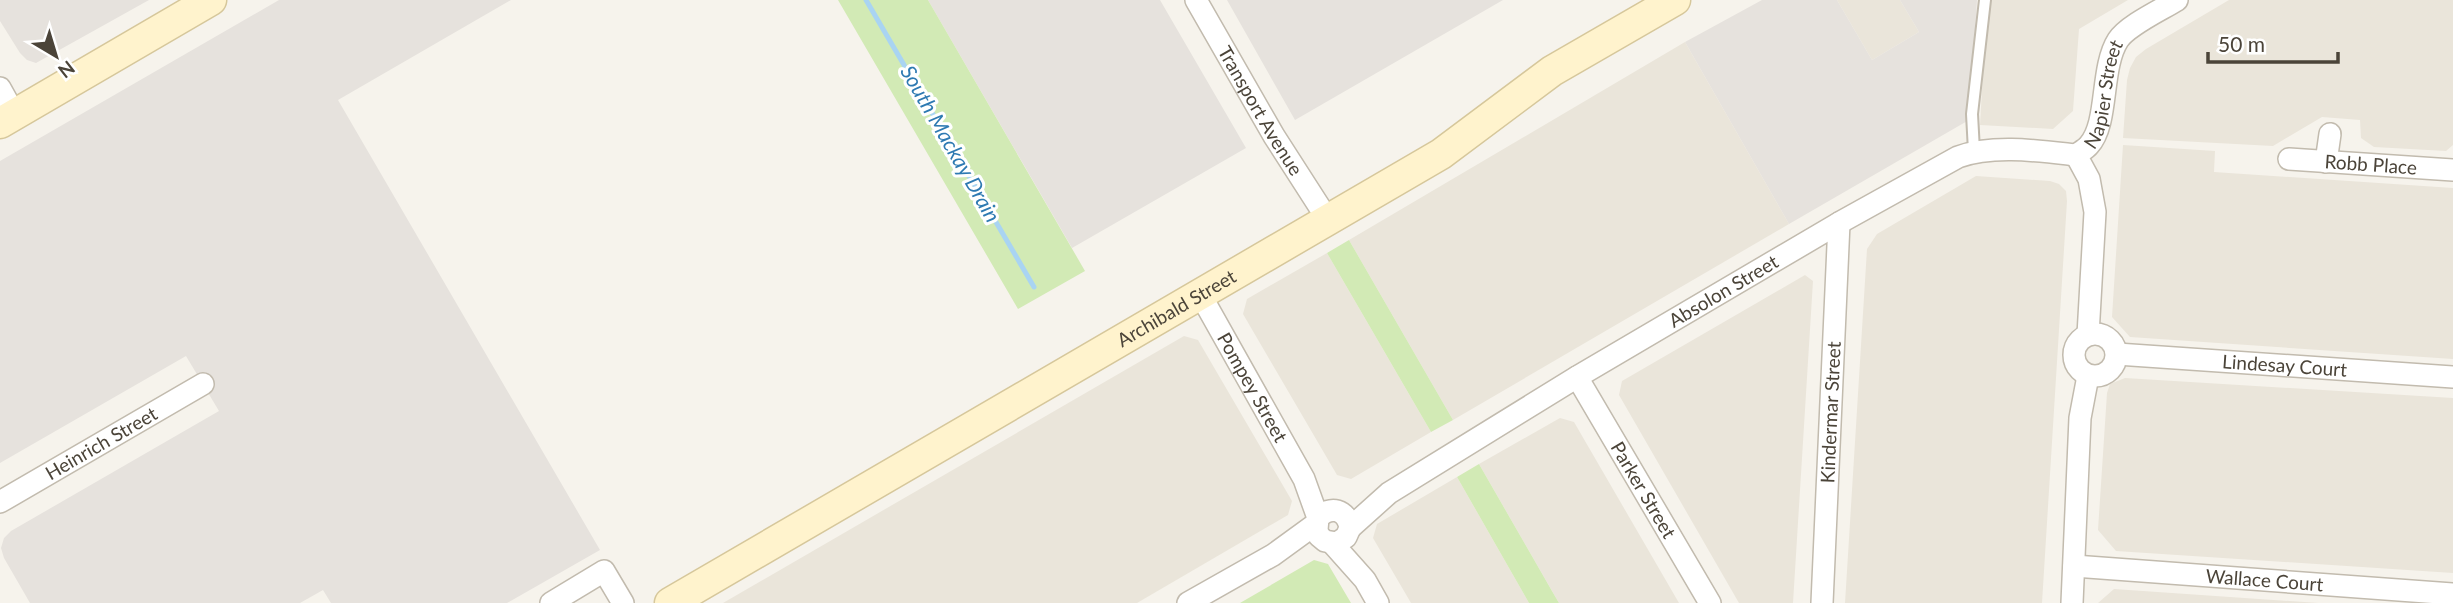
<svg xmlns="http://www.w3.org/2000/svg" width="2453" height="603" viewBox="0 0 2453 603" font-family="Lato,sans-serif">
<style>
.residential{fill:#eae5da}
.industrial{fill:#e6e2dd}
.green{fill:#d2eab5}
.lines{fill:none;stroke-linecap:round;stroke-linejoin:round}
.stream{stroke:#a9d4f2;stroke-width:5}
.lane-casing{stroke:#c2bbae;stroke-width:14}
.street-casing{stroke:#c2bbae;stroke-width:24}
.secondary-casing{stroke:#d6c79b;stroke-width:33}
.lane{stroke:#fff;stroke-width:10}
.street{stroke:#fff;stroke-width:21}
.secondary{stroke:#fff3cd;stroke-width:30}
.labels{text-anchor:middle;stroke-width:6;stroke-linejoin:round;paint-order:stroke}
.street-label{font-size:19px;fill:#4b4439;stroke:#fff}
.water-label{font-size:21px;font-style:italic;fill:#2e7ab2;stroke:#fff}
</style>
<rect width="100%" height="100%" fill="#f6f3ec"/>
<path class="residential" d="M1837 0H1900L1919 32 1872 60Z
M1987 0H2128L2079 29 2073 111 2053 129 1980 125Z
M2229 0H2453V145L2446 151 2374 147 2361 138 2360 120 2322 117 2273 146 2123 138 2127 80 2130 68 2136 57 2146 49Z
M1685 42 1789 224 1453 420 1349 240Z
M2123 145 2215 151 2214 172 2453 188V359L2130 337 2112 317Z
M1976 176 2050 181 2059 184 2066 191 2067 201 2042 603H1845L1867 249 1877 234Z
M1327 253 1431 432 1351 479 1337 475 1243 314 1247 299Z
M1805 275 1813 281 1793 603H1739L1619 395 1622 381Z
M1184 336 1198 340 1292 501 1288 515 1137 603H723Z
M2125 378 2453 398V573L2116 551 2098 530 2107 393 2110 384Z
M1560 418 1574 422 1679 603H1559L1479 464Z
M1457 477 1529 603H1411L1373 538 1377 524Z
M2114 589 2319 603H2098Z"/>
<path class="industrial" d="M0 0H149L36 63 27 60 20 53 0 21Z
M279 0H511L338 100 600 550 507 603H331L323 590 300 603H30L4 558 1 548 4 538 11 531 219 411 186 356 0 463V161Z
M928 0H1160L1246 148 1072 248Z
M1227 0H1503L1295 120Z
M1762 0H1837L1872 60 1919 32 1900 0H1977L1969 120 1789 224 1685 42Z"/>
<path class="green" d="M838 0H928L1085 271 1018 309Z
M1349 240 1453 420 1431 432 1327 253Z
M1479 464 1552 591 1559 603H1529L1457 477Z
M1314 560 1328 564 1351 603H1240Z"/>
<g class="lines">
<path class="stream" d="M866 0 1034 287"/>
<g class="lane-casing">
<path id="lane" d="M1974 151 1972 114 1985 0"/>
</g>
<g class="street-casing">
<g id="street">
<path id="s1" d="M1196 0 1274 136 1328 220"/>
<path d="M0 88 15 115"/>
<path id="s2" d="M2289 159 2453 170"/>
<path d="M2326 162 2330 134"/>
<path id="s3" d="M1200 294 1304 479 1318 518 1317 530 1319 536 1325 541 1337 543 1346 537 1350 528C1347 509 1330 505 1318 518"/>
<circle cx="2095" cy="355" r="21"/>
<path id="s4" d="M2088 335 2095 212 2089 179 2076 155C2080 152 2086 149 2089 145 2109 123 2100 68 2118 40 2128 25 2161 10 2177 0"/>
<path id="s5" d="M2117 354 2453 377"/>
<path id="s6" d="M1577 377 1710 603"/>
<path id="s7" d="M0 502 203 384"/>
<path id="s8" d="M1350 528 1389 493 1577 377 1839 223 1958 157C1993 144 2040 151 2076 155"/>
<path d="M1332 543 1365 580 1378 603"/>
<path id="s9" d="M2074 566 2453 594"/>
<path d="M551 603 604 571 623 603"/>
<path d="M1188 603 1273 555 1317 523"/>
<path id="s10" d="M1822 603 1839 223"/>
<path d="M2072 603 2080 418 2088 376"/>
</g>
</g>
<g class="secondary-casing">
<g id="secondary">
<path d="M0 123 211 0"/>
<path id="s11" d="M670 603 1441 154 1552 71 1675 0"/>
</g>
</g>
<use href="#lane" class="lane"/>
<use href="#street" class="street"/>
<use href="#secondary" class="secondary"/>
</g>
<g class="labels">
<g class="street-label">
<text dy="7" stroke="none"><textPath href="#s4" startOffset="254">Napier Street</textPath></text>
<text dy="7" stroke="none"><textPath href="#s1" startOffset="128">Transport Avenue</textPath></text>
<text dy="7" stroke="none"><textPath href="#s2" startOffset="82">Robb Place</textPath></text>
<text dy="7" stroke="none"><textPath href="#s8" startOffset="443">Absolon Street</textPath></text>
<text dy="7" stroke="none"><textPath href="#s11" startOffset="586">Archibald Street</textPath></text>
<text dy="7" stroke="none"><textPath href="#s5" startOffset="168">Lindesay Court</textPath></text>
<text dy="7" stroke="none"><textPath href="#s3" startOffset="107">Pompey Street</textPath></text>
<text dy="7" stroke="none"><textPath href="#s10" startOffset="191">Kindermar Street</textPath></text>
<text dy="7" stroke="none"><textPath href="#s7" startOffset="117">Heinrich Street</textPath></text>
<text dy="7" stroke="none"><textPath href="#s6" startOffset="131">Parker Street</textPath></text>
<text dy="7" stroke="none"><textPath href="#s9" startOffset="191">Wallace Court</textPath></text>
</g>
<g class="water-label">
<text transform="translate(950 144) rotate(60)" y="7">South Mackay Drain</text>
</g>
</g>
<g transform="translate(56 56) rotate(142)" stroke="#ffffff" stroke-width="5" paint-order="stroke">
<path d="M0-5L12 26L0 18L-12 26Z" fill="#4b4439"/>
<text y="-10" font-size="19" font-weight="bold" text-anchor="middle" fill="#4b4439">N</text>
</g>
<path d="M2208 52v10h130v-10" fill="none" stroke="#4b4439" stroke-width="3.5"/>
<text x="2218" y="52" font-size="21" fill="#4b4439" stroke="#ffffff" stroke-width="5" paint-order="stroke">50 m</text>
</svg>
